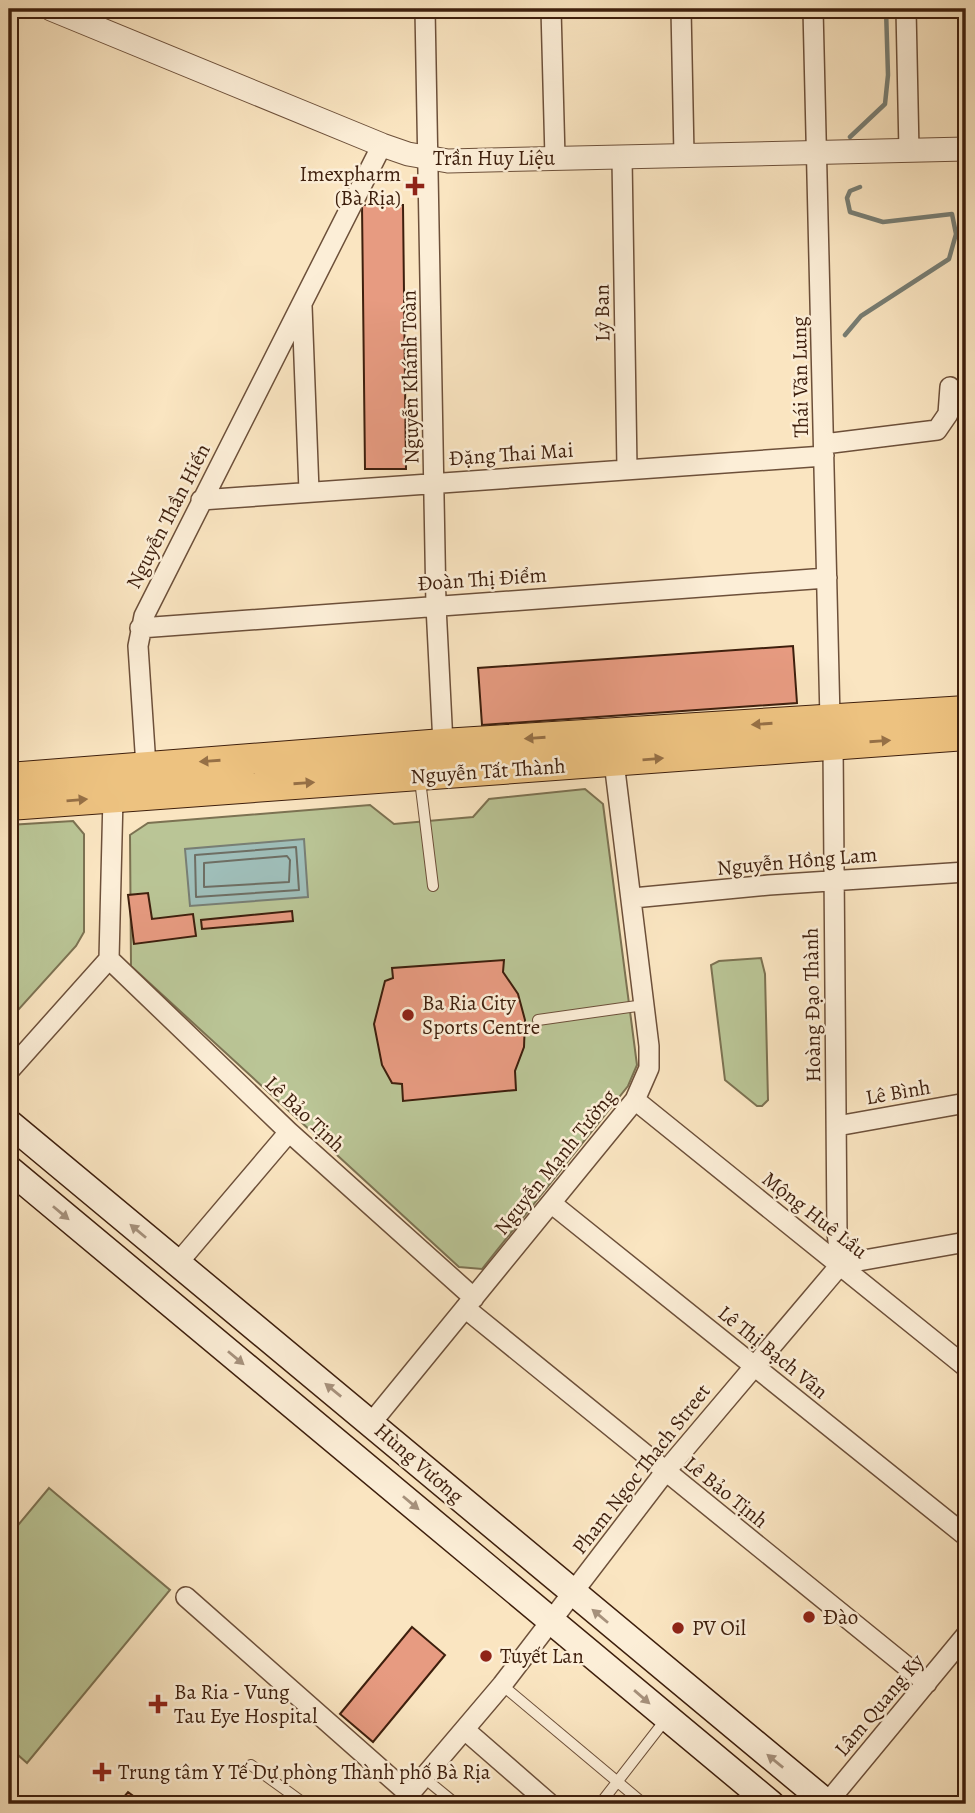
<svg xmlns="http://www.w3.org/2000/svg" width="975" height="1813" viewBox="0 0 975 1813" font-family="Alegreya,serif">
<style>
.green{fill:#bac596;stroke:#7c7252;stroke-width:2}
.water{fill:#9fbeb9;stroke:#787e74;stroke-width:2}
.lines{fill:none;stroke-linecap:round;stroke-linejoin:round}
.shore{stroke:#6e6e63;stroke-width:2}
.stream{stroke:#787e74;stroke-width:4.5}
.building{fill:#e79b81;stroke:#3e1f0d;stroke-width:2}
.service-casing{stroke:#6d503a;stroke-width:12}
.minor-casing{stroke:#6d503a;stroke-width:22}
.tertiary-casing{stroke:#6d503a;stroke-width:25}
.secondary-casing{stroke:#3e1f0d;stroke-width:29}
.primary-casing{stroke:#3e1f0d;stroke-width:32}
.service{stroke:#fceed7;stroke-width:10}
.minor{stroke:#fceed7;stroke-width:19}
.tertiary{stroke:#fceed7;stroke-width:23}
.secondary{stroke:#fceed7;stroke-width:26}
.primary{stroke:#edc280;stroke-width:30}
.oneway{fill:#967046}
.oneway2{fill:#a6917c}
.poi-dot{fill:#8f2418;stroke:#fceed7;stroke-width:2.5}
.labels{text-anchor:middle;stroke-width:5;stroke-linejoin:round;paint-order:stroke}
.street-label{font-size:21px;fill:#3e1f0d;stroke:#fceed7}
.poi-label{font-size:21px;fill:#3e1f0d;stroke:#fceed7;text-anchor:start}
</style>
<rect width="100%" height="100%" fill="#fae5c1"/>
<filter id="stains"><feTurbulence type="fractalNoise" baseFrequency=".00286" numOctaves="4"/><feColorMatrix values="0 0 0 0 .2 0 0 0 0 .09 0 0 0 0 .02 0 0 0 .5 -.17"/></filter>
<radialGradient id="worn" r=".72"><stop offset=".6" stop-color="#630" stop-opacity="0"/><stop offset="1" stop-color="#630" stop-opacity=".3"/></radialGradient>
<path class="green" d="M585 789 603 804 637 1065 628 1086 482 1269 459 1267 131 966 130 835 148 823 370 805 394 824 473 817 489 799Z
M73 821 84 834V932L76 946 9 1020V825Z
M761 958 765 974 768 1100 762 1106H757L725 1080 711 965 719 961Z
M49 1488 170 1590 27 1763 9 1747V1536Z"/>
<path class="water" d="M304 839 308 897 190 906 185 849Z"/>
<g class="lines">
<path class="shore" d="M296 847 299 890 196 897 195 855Z
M287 856 290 860 289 882 204 887V863Z"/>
<path class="stream" d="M850 137 885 104 888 75 886 9
M845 335 861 316 949 259 956 234 952 214 883 222 850 212 847 198 850 191 860 187"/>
</g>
<path class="building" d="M362 205H403L406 469H365Z
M793 646 797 703 482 725 478 668Z
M148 893 152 919 193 914 196 936 134 944 128 895Z
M292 911 293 921 202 929 201 920Z
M504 960 503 972 518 994 525 1020 524 1047 515 1071 516 1090 403 1101 402 1084 392 1083 382 1065 374 1024 385 981 393 978 392 968Z
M412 1627 445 1655 373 1742 340 1714Z
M128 1792 144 1804H118Z"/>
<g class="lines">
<g class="service-casing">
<path id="service" d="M420 780 433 886
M538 1020 644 1005
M502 1685 644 1804
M251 1765 305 1804
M423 1777 456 1804
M600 1804 666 1719"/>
</g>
<g class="minor-casing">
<path id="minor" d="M425 9 436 606 443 744
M551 9 555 158
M681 9 684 155
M813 9 830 719 833 745 837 1233 841 1264
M906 9 909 151
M622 158 627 468
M302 306 309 491
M824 444 937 430 948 414 950 387
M201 500 824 456
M140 628 827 578
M146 766 138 646 144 616 382 145
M633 898 769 885 966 872
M109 959 289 1132 474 1298
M9 1071 109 959 113 797
M635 1100 966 1367
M837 1126 966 1103
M551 1203 966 1536
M177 1264 289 1132
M465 1308 927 1683
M372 1422 635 1100 649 1068V1046L614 762
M186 1597 409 1794
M465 1730 550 1804
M827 1803 966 1635
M401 1804 502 1685 665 1472 841 1264 966 1242"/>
</g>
<g class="tertiary-casing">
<path id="tertiary" d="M51 9 382 145 408 154 448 161 966 149"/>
</g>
<g class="secondary-casing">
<path id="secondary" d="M9 1123 828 1804
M9 1169 771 1804"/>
</g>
<g class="primary-casing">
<path id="primary" d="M9 778 443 744 966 711
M9 805 966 735"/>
</g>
<use href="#service" class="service"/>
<use href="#minor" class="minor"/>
<use href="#tertiary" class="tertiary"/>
<use href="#secondary" class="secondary"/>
<use href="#primary" class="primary"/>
</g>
<defs><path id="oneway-solid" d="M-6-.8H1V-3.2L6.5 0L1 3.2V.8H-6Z" transform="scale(1.75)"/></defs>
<g class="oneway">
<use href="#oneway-solid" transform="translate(762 724) rotate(176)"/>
<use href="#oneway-solid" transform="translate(535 738) rotate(176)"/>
<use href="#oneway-solid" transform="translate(880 741) rotate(-4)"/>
<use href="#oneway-solid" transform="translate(653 759) rotate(-5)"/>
<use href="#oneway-solid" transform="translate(210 761) rotate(176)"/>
<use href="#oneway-solid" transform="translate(304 783) rotate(-4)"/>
<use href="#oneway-solid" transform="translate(77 800) rotate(-5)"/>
</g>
<g class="oneway2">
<use href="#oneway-solid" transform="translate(61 1213) rotate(40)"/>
<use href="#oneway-solid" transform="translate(138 1231) rotate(-140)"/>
<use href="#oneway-solid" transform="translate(236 1358) rotate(40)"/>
<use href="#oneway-solid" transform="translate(333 1390) rotate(-141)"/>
<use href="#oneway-solid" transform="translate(411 1503) rotate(40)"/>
<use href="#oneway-solid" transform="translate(600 1616) rotate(-140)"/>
<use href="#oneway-solid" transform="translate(642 1697) rotate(41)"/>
<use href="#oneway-solid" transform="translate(775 1761) rotate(-141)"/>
</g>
<g class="poi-dot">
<path d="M411.5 175.5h7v7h7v7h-7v7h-7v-7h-7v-7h7z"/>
<circle cx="408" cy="1015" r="7"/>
<circle cx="809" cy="1617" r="7"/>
<circle cx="678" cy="1628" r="7"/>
<circle cx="486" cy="1656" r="7"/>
<path d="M154.5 1693.5h7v7h7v7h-7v7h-7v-7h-7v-7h7z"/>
<path d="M98.5 1761.5h7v7h7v7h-7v7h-7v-7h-7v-7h7z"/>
</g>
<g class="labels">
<g class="street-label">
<text x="494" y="165">Trần Huy Liệu</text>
<text transform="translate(602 313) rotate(-91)" y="7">Lý Ban</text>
<text transform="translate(410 377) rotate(-91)" y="7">Nguyễn Khánh Toàn</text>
<text transform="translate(800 377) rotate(-91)" y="7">Thái Văn Lung</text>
<text transform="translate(511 454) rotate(-4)" y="7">Đặng Thai Mai</text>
<text transform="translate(168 516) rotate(-63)" y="7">Nguyễn Thần Hiến</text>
<text transform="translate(482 579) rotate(-4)" y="7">Đoàn Thị Điểm</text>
<text transform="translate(488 771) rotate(-4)" y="7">Nguyễn Tất Thành</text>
<text transform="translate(797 861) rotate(-5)" y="7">Nguyễn Hồng Lam</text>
<text transform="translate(812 1005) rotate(-91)" y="7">Hoàng Đạo Thành</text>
<text transform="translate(898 1092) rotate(-10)" y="7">Lê Bình</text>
<text transform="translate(305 1114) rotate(43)" y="7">Lê Bảo Tịnh</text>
<text transform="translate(555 1162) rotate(-51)" y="7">Nguyễn Mạnh Tường</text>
<text transform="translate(815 1215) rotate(38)" y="7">Mộng Huê Lầu</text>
<text transform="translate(773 1352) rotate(39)" y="7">Lê Thị Bạch Vân</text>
<text transform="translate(419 1463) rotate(41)" y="7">Hùng Vương</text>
<text transform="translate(641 1469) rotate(-52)" y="7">Pham Ngoc Thach Street</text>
<text transform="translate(726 1492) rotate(39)" y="7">Lê Bảo Tịnh</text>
<text transform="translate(879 1705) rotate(-50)" y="7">Lâm Quang Ky</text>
</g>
<g class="poi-label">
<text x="401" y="181" text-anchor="end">Imexpharm<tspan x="401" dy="24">(Bà Rịa)</tspan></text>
<text x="422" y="1010">Ba Ria City<tspan x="422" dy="24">Sports Centre</tspan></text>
<text x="823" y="1624">Đào</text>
<text x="692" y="1635">PV Oil</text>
<text x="500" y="1663">Tuyết Lan</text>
<text x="174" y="1699">Ba Ria - Vung<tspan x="174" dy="24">Tau Eye Hospital</tspan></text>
<text x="118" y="1779">Trung tâm Y Tế Dự phòng Thành phố Bà Rịa</text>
</g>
</g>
<rect width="975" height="1813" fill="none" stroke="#fae5c1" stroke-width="35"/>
<rect x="10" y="10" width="954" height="1792" fill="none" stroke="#3e1f0d" stroke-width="3.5"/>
<rect x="18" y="18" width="940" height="1778" fill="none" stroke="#3e1f0d" stroke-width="2"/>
<rect width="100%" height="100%" filter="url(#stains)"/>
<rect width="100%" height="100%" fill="url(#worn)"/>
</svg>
